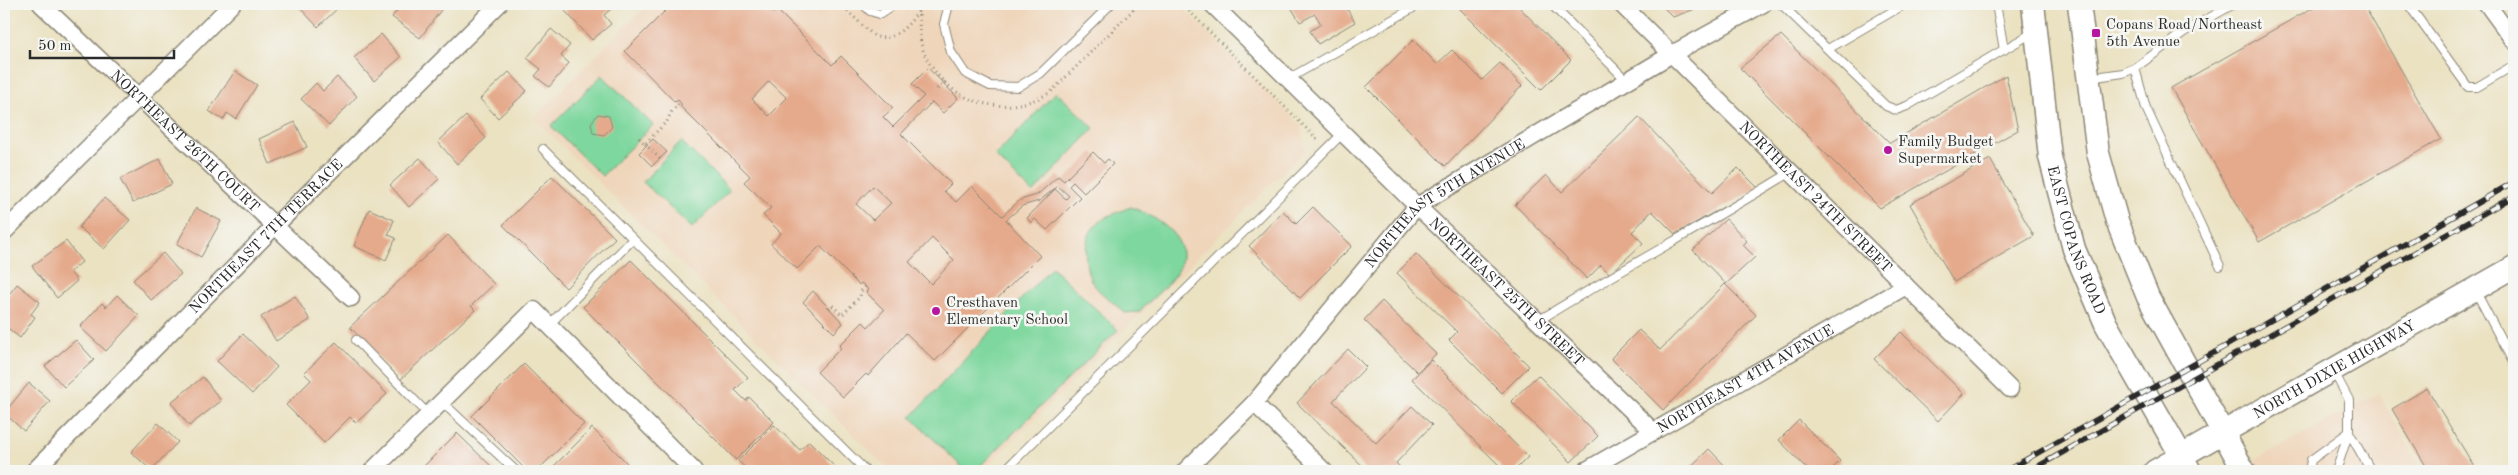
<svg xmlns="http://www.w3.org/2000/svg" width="2518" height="475" viewBox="0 0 2518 475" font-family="'Old Standard TT',serif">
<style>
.built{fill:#efd6bb}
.green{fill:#7ed79e;stroke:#548164}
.building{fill:#e5aa8c;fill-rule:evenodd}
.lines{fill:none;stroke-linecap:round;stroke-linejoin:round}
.lane-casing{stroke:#8b8676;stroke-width:10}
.street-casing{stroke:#8b8676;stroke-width:19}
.secondary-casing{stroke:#8b8676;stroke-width:25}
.path{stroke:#8b8676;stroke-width:3;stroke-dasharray:1 4;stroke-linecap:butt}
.lane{stroke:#fff;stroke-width:8}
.street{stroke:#fff;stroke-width:16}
.secondary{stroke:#fff;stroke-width:22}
.rail-casing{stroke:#2b2b2b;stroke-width:5.5}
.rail{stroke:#f6f6f2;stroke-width:4;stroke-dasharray:11;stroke-linecap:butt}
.poi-dot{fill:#b5179e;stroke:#f6f6f2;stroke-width:2}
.labels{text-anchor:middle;stroke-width:5;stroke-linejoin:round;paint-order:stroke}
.poi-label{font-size:15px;fill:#2b2b2b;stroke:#f6f6f2;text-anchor:start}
.street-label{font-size:15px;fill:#2b2b2b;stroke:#f6f6f2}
</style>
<rect width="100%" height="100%" fill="#f6f6f2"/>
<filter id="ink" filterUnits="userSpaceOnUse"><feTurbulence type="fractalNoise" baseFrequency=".02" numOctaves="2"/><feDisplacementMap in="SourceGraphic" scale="10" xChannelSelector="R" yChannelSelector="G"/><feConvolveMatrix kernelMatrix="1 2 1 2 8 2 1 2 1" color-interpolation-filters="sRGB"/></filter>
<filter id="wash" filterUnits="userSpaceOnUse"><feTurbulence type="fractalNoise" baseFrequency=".0096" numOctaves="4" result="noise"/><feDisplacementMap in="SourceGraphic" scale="20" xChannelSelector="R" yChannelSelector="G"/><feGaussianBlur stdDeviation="1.12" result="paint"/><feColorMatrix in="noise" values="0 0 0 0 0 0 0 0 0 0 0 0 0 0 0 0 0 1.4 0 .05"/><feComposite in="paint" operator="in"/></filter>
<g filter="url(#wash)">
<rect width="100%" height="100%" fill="#ebe2c2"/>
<path class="built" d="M648 4H1179L1301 125 1305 150 983 471H890L534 118Z
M2378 393 2422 471H2235Z"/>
<path class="green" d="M602 75 653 125 602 176 551 126Z
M1056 92 1094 128 1033 193 995 156Z
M681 141 730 190 692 228 643 182Z
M1131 207C1157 217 1200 242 1174 276 1164 289 1150 300 1139 312L1125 313C1115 303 1097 292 1091 280 1084 266 1083 240 1094 227 1103 216 1119 212 1131 207Z
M1052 267 1118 330 975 471H966L911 417C958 367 1004 316 1052 267Z"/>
<g id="blocks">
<path class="building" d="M302 4H342L318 27 299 7Z
M402 4H441L444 6 420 38 392 17Z
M573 4H617L604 15 611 24 592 40 565 11Z
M672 4H769L767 5 774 13 777 10 832 65 841 56 893 108 883 117 893 127 924 96 912 84 928 68 958 98 943 113 932 102 901 134 951 184 944 191 956 202 972 186 1002 216 1020 200 1037 195 1058 176 1064 181 1093 152 1104 163 1108 159 1113 164 1084 193 1073 182 1069 186 1080 197 1047 230 1035 219 1031 223 1027 218 1055 189 1066 199 1069 196 1058 186 1039 201 1022 206 1006 220 1040 256 935 361 906 333 868 376 866 374 843 397 817 372 841 348 839 346 863 322 868 327 884 310 866 292 868 290 865 286 861 283 859 285 820 246 797 269 771 244 781 233 763 215 771 208 744 182 750 176 680 106 682 105 678 100 675 102 625 51ZM769 81 787 98 769 116 752 99ZM873 186 891 203 873 220 856 204ZM932 238 954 260 931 284 909 262Z
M1289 4H1344L1355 22 1318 44 1310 31 1321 24 1315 14 1300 22Z
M1466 4H1516L1571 60 1541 90 1460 9Z
M1660 4H1709L1673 17Z
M2319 4H2363L2441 139 2259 242 2171 88Z
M551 29 570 45 561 56 569 63 549 87 535 76 541 69 527 58Z
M381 34 401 57 374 81 354 58Z
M1781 35 1890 143 2006 75 2018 130 1880 208 1740 68Z
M1413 40 1437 64 1452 50 1482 80 1500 63 1522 86 1445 166 1366 87Z
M235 71 257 85 236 119 227 113 223 120 209 111Z
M509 72 527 91 498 118 480 99Z
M337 77 357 96 329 126 301 99 316 83 323 91Z
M598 114 609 116 612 127 604 135 593 133 591 123Z
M466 116 486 138 457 164 438 142Z
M1639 117 1712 193 1738 168 1758 188 1675 234 1652 211 1632 232 1643 243 1610 274 1601 265 1587 279 1515 205 1546 175 1562 192Z
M295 122 307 147 270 164 259 139Z
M653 139 667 152 652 166 639 153Z
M420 158 439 179 409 207 390 185Z
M160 159 172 184 133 203 120 179Z
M1990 159 2034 236 1954 282 1910 204Z
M552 176 615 238 566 288 503 225Z
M104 198 130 220 104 249 79 227Z
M1313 207 1352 246 1300 298 1249 246 1283 211 1296 224Z
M196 208 221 221 201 257 177 244Z
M369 209 394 220 388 235 396 238 386 260 354 246Z
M1726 219 1747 241 1743 245 1755 257 1726 284 1693 250Z
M448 235 494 284 471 306 475 310 400 380 350 327Z
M66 241 82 262 70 272 77 281 57 298 32 266Z
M163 253 181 274 151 300 133 280Z
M1416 254 1529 366 1502 393 1449 340 1457 332 1397 273Z
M631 260 748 377 735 390 746 401 749 397 774 422 736 460 583 307Z
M17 284 40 302 31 314 35 317 20 338 4 325V301Z
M1725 284 1756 315 1663 410 1611 358 1639 330 1660 350Z
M813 291 843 323 834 333 803 302Z
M117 295 139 316 106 351 80 327 102 303 106 307Z
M295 296 310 320 276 341 261 317Z
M1382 301 1436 354 1417 372 1364 320Z
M1901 332 1964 394 1938 421 1874 359Z
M243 334 277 367 252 394 217 361Z
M76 340 94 360 64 387 45 366Z
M336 342 387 394 356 423 350 417 324 443 286 405 311 380 304 373Z
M1348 349 1366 367 1333 401 1376 443 1412 406 1432 425 1396 463 1404 471H1368L1297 403Z
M1431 360 1528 457 1514 471H1505L1412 379Z
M524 364 584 424 537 471H527L472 416Z
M1538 375 1598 436 1571 462 1511 401Z
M203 377 221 401 189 426 171 402Z
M29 383 50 401 24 431 4 413Z
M2427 388 2475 468 2468 471H2429L2392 409Z
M1799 420 1840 461 1830 471H1809L1779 440Z
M158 423 178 442 151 470 131 452Z
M774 425 800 450 809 441 839 471H749L738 461Z
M592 428 635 471H549Z
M457 433 496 471H419Z
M1709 449 1730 471H1686Z"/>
</g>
</g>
<g filter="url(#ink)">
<use href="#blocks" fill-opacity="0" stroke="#8b8676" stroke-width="1"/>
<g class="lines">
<g class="lane-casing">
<path id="lane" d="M863 4 870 11 880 14 895 4
M949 4 944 24 951 52 965 73 990 86 1018 87 1041 73 1111 4
M1551 4 1627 81
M1781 4 1886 106 1896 110 1907 106 2034 32
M1996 4 2004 50
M2408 4 2468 87H2477L2514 65
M1828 49 1905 4
M2135 68 2146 108 2220 266
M2089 78 2123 73 2135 68 2184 32 2234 4
M1288 79 1420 4
M543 149 866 471
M2476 292 2514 364
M1538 321C1621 269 1708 224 1791 172
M549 325 633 239
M356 340 429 415
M442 402 516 471
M2349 432 2371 471
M1004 471 1343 133
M2309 471 2311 460 2349 432V400L2334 372
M2336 471 2349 432"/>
</g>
<g class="street-casing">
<g id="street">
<path id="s1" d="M41 4 351 298"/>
<path id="s2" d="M1212 4 1417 206 1654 432"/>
<path id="s3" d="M1621 4 2010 389"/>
<path d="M2487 4 2514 41"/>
<path d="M4 232 232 4"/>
<path d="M1254 403 1324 471"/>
<path id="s4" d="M34 471 275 226 499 4"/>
<path d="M372 471 534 310 694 471"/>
<path id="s5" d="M1185 471 1254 403 1417 206 1672 54 1763 4"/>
<path id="s6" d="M1585 471 1906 286"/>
</g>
</g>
<g class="secondary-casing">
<g id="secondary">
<path id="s7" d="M2033 4 2050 157 2074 249 2106 324 2190 471"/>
<path d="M2079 4 2098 153 2117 221 2148 297 2244 471"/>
<path id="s8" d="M2155 471 2514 267"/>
</g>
</g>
<path class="path" d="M840 4 874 36C897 44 912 20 924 4
M1182 4 1319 141
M919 10C919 25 919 42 925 55 949 105 1005 119 1051 92L1139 4
M937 89 945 81
M639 138 645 144 667 121 672 111 680 103
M645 144 662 161
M829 308 832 305 842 315 860 297 861 291 865 286"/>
<use href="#lane" class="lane"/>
<use href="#street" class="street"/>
<use href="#secondary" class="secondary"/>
<g class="rail-casing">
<path id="rail" d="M2006 471 2514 182
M2030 471 2514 196"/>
</g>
<use href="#rail" class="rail"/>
</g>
</g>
<g class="poi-dot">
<rect x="2091" y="28" width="10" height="10" rx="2.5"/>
<circle cx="1888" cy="150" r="5"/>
<circle cx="936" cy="311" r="5"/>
</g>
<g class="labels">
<g class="poi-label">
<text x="2106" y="29">Copans Road/Northeast<tspan x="2106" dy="17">5th Avenue</tspan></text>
<text x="1898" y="146">Family Budget<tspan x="1898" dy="17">Supermarket</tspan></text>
<text x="946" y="307">Cresthaven<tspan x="946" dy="17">Elementary School</tspan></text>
</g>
<g class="street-label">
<text dy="5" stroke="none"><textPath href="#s1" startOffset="199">NORTHEAST 26TH COURT</textPath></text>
<text dy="5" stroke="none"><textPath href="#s3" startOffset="274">NORTHEAST 24TH STREET</textPath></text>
<text dy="5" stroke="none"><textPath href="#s5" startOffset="376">NORTHEAST 5TH AVENUE</textPath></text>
<text dy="5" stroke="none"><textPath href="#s4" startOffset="330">NORTHEAST 7TH TERRACE</textPath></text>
<text dy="5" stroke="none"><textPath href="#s7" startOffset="241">EAST COPANS ROAD</textPath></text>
<text dy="5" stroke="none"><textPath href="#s2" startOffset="412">NORTHEAST 25TH STREET</textPath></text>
<text dy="5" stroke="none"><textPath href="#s8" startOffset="206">NORTH DIXIE HIGHWAY</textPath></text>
<text dy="5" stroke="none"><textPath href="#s6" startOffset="185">NORTHEAST 4TH AVENUE</textPath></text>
</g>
</g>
<rect width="2518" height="475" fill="none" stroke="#f6f6f2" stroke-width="20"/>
<path d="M30 50v8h144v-8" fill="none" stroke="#2b2b2b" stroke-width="2.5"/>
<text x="38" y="50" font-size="15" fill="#2b2b2b" stroke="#f6f6f2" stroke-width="4" paint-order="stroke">50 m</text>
</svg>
